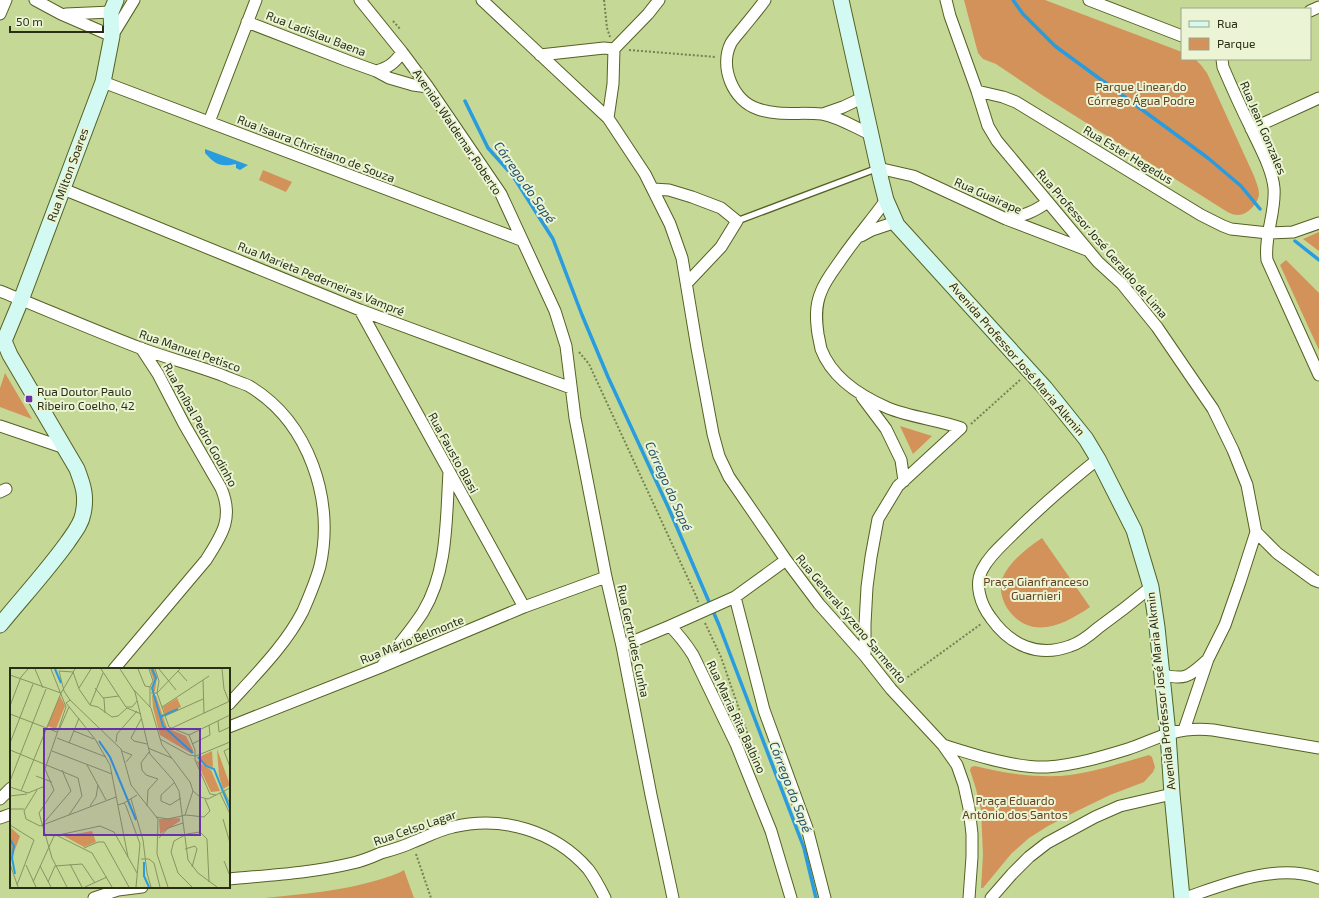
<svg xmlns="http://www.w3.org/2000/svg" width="1319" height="898" viewBox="0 0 1319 898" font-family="'Exo 2',sans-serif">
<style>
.green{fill:#d39259}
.water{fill:#299cdf}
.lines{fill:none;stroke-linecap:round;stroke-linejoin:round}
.stream{stroke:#299cdf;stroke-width:3.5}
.lane-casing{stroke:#546123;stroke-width:8}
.street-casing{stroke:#546123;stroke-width:13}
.secondary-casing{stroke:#546123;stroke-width:17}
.path{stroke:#758153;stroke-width:2;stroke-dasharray:2 2;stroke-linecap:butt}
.lane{stroke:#fff;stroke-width:5.5}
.street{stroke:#fff;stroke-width:11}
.secondary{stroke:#d3f9f3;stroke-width:15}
.poi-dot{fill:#6832a9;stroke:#ebf4d4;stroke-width:1.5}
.labels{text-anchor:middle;stroke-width:4;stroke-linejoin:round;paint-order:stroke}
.street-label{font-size:12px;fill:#292f15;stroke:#ebf4d4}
.park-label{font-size:12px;fill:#654121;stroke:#ebf4d4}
.poi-label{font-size:12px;fill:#292f15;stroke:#ebf4d4;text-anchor:start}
.water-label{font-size:13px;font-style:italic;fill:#244f6c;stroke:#ebf4d4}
.inset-river{fill:none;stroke:#299cdf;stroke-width:2}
.inset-road{fill:none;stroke:#879462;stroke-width:1}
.view{fill:#6832a9;fill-opacity:0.15;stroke:#6832a9;stroke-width:2}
.inset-edge{fill:none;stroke:#292f15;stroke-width:2}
</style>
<rect width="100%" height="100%" fill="#c6d896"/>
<path class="green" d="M964 0H1045L1182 52V59H1195L1201 65 1207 73 1254 176C1256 182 1259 188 1259 194 1258 204 1247 215 1238 215 1231 215 1224 210 1218 206L1042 95 996 64 983 59 978 53Z
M263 170 292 182 286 192 259 180Z
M1319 232V251L1303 239Z
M1286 260 1319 293V350L1280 265Z
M5 373 32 419 0 407V388Z
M900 426 932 436 913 454Z
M1042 538 1090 607C1064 625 1030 642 1007 608 1002 599 999 590 1002 579 1009 562 1027 548 1042 538Z
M1149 755 1152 757 1155 767 1153 772 1144 782 1110 795 1077 811 1048 826 1029 838 1011 854 983 888H981L983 855 981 810 976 789 970 770 971 767 975 766C1003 773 1030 777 1060 776 1090 774 1120 763 1149 755Z
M404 870 414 898H265C303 894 341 891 378 880 387 877 396 875 404 870Z"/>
<path class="water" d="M205 149 248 165 240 170 236 168V164C220 167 216 165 205 153Z"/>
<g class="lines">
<path class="stream" d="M1013 0 1023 14 1055 46 1208 158 1241 186 1260 209
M465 101 488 148 513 176 553 239 582 315 608 377 669 509 719 625 804 848 816 898
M1295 241 1319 260"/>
<g class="lane-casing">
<path id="lane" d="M737 221 878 168"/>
</g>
<g class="street-casing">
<path id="street" d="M35 0 61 14 112 36 134 0
M360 0 402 52 428 87 501 194 555 311 566 346 575 418 606 577 622 646 651 795 673 898
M482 0 608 118 645 174 670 224 682 258 697 348 713 434 719 456 729 477 786 560 819 604 865 656 891 689 943 745 957 765 964 785 969 808 972 834V857L969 898
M765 0C758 10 750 19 742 29 739 33 734 38 731 43 719 67 733 101 758 109 778 116 801 112 822 114 839 117 854 127 870 134
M946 0 950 16 977 91 988 126 997 141 1098 262 1122 284 1157 327 1213 409 1233 450 1247 485 1256 532 1240 582 1225 625 1208 659 1184 730
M1089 0 1182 36
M1310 11 1319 7
M0 14 6 0
M66 14 111 12
M247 22 348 61 376 71 389 78 413 85 428 87
M540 55 604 48 614 49
M1222 59 1223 67C1232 88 1241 108 1251 128 1259 146 1272 168 1274 188 1276 212 1264 236 1267 260L1319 375
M376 71C388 68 395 63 402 52
M103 82 521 240
M977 91 1003 97 1016 102 1201 215 1223 226 1231 229 1268 233 1293 232 1319 223
M823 114 843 107 862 98
M608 118 613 84 614 49 648 14 659 0
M209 122 256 0
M1251 129 1319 98
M878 168 913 176 1006 219 1087 250
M63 189 360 310 571 388
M653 189 669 190 692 197 721 208 737 221 721 247 687 283
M1006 219C1025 215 1032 213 1048 202
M861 236 872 230 896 222
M0 291C47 310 93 330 140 348 169 359 200 366 229 378 235 381 243 383 249 386 309 422 335 500 320 566 316 581 309 597 303 611 285 646 255 675 229 704
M360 310 524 607
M862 397 886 429 901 460 904 481
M0 426 65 448
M1098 459C1068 483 1039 508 1012 535 1001 546 989 556 982 570 974 585 981 605 991 618 1010 645 1038 658 1070 646 1080 643 1090 635 1098 628 1116 615 1134 601 1151 587
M0 492 6 489
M1256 532 1277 553 1314 580 1319 582
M735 597 764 710 807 828 825 898
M670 626 735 597 786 560
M622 646 670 626C679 635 686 644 693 655L736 744 771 831 791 898
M865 656V624L867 587 871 557 878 519 898 486 961 428C938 420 910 417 888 408 860 396 832 378 821 349 820 344 819 339 818 334 816 320 815 306 821 292 825 281 833 271 840 261 854 240 871 221 886 200
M382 666C395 649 411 631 423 612 448 571 446 519 449 472
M114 669 206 560C222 535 234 518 221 488L184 424 158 374 141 348
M1162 675C1186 680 1188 677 1206 661
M229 727 381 667 524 607 606 577
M943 745C975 755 1014 768 1047 767 1075 765 1102 757 1128 749 1147 743 1165 732 1186 730 1195 729 1204 729 1213 730L1319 748
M0 799 11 788
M0 818 11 814
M229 879C271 875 312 873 353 863 362 861 372 857 381 853 392 850 403 847 413 842 426 837 439 830 453 827 502 815 555 831 588 869 595 878 600 888 605 898
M94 898 118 890 142 887
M991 898 1012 874 1029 857 1047 843 1095 817 1120 806 1172 794
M1185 898C1226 884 1276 863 1319 878"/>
</g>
<g class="secondary-casing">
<path id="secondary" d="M841 0 881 180 886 200 897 225 1045 388 1086 439 1098 459 1134 530 1151 587 1157 627 1168 734 1172 794 1182 898
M0 625C22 598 46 572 67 543 73 534 81 525 83 514 87 496 83 485 77 469L10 355 4 341 21 300 103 82 112 36 111 12 116 0"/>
</g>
<path class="path" d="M604 0 607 28 610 37
M393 21 401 30
M629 50 716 57
M579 352 589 364 697 598 698 602
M971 424 1020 380
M705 623 721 657 757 761
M901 682 981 624
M416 854 431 898"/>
<use href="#lane" class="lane"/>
<use href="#street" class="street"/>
<use href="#secondary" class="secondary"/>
</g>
<rect class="poi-dot" x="25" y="395" width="8" height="8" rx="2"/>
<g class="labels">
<g class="street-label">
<text transform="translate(316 34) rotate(21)" y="4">Rua Ladislau Baena</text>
<text transform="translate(1263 128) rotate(67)" y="4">Rua Jean Gonzales</text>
<text transform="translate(457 132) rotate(56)" y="4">Avenida Waldemar Roberto</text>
<text transform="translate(316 149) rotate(21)" y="4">Rua Isaura Christiano de Souza</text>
<text transform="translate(1128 155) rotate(31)" y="4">Rua Ester Hegedus</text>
<text transform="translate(68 175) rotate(-70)" y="4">Rua Milton Soares</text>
<text transform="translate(988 196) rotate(24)" y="4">Rua Guairape</text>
<text transform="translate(1102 244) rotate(49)" y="4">Rua Professor José Geraldo de Lima</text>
<text transform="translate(321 279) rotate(22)" y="4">Rua Marieta Pederneiras Vampré</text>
<text transform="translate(190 351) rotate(19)" y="4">Rua Manuel Petisco</text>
<text transform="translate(1017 359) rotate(49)" y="4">Avenida Professor José Maria Alkmin</text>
<text transform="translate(200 425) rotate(61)" y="4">Rua Aníbal Pedro Godinho</text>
<text transform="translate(453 453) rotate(61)" y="4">Rua Fausto Blasi</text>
<text transform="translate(851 619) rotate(50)" y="4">Rua General Syzeno Sarmento</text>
<text transform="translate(412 640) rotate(-22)" y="4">Rua Mário Belmonte</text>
<text transform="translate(633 641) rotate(78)" y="4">Rua Gertrudes Cunha</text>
<text transform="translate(1161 691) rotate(-96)" y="4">Avenida Professor José Maria Alkmin</text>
<text transform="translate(736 717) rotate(65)" y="4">Rua Maria Rita Balbino</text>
<text transform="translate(415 828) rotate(-19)" y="4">Rua Celso Lagar</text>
</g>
<g class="park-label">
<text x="1141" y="91">Parque Linear do<tspan x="1141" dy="14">Córrego Água Podre</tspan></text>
<text x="1036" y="586">Praça Gianfranceso<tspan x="1036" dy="14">Guarnieri</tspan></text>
<text x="1015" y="805">Praça Eduardo<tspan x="1015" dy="14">Antônio dos Santos</tspan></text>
</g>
<g class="poi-label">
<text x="37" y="396">Rua Doutor Paulo<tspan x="37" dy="14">Ribeiro Coelho, 42</tspan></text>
</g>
<g class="water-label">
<text transform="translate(525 182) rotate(55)" y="5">Córrego do Sapé</text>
<text transform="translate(669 486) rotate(66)" y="5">Córrego do Sapé</text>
<text transform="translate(791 787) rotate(69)" y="5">Córrego do Sapé</text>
</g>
</g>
<g transform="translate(10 668)">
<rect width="220" height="220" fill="#c6d896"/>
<path d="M140 1H144L147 9 145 23H142L144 13ZM142 27 146 28 157 60 176 68 183 82 182 86 150 67 143 40ZM50 28 55 38 46 61 37 58ZM167 30 171 39 155 47 153 39ZM207 81 220 117 213 121 209 108ZM202 83 203 99 195 97 189 89ZM186 92 201 102 210 123 201 124ZM170 150V153L150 166 149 151ZM0 159 10 168 3 187H0ZM82 163 86 174 74 179 54 168Z" fill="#d39259"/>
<path class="inset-river" d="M45 1 51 15M142 1 146 10 142 20 153 58 183 85M150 49 168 41M89 73 100 89 126 152M188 89 196 98 204 101 220 141M0 171 4 178 2 190 5 206M134 194V208L139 219"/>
<path class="inset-road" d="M25 1 33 20M41 1 56 39 35 101 44 122 29 145 42 190 57 219M91 1 116 39H122L127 33M110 1 125 24 140 86 163 112 169 123 178 192 188 205 207 219M128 1 135 18 140 19M139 1 143 13 140 19M145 1 149 13 147 25 170 1M149 1 166 22M212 1 214 21 220 36M168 3 177 13M0 7 51 25 11 123M193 12 194 45M140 19V39M69 20 81 1M85 20 94 31 95 45M123 21 141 40 152 77 180 114 183 123 175 147M51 25 65 1M141 25H147L159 59 179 67 185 82V92L200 126 206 127M93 30 109 28M60 32 56 35 85 71 100 97 118 189M80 37 69 21 63 4 49 3 54 23 60 32 111 81 121 117 148 151 147 186 158 219M80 37 88 39 102 49 108 48 117 40 131 46M80 37 93 5M0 38 11 9 18 1M152 39 199 8M0 46 47 64M155 48 193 31M131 51 121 70 124 73 137 76M208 53 209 64 220 59M162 60 220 33M49 62 59 39M64 63 84 71M179 67 220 47M47 70 96 89M150 71 179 87 186 88 220 74M106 74 107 66 127 43M0 75 23 16M59 75 69 50M182 76 200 67 199 57M138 80 162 90M220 80 214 83 220 99M0 82 68 110 72 128 59 147M42 83 102 106M112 83 122 87 116 94M139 84 131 95 132 102 136 107 148 111M77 97 96 132M26 108 42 114M0 113 36 21M164 115 151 127V133L160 137 171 130M0 119 18 125 35 118M27 122 14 143 16 151 30 158 106 129M183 123 190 129 198 131 220 120M214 123 220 136M210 125 220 146M0 128 17 126M121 131 133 172 137 205 141 219M114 135 127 127M108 137 114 135 116 138 130 176 126 219M80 138 86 129 88 117M137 138 138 122 148 111M0 141H14M146 149 158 151 176 147 194 149 200 143 195 131M213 151 220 175M0 157 24 172 7 217M32 157 61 123 52 102M46 167 82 185 102 219M149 170 158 160 173 155M74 180 88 174H94L119 219M175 181 185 178 187 181 182 199M131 191H139L144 195 150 219M214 193 220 208M0 196 8 219M60 196 72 219M16 197 26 219M30 198 41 219M23 214 44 168 90 158 104 164 127 205M38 214 45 198 72 196 85 215M75 219 97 209M182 219 168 205 161 184 164 173 177 166 190 164 197 171 199 214"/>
<path class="view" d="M34 61H190V167H34Z"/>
<rect width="220" height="220" class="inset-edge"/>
</g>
<rect x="1181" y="8" width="130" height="52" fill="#ebf4d4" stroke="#9da588"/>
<rect x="1189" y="21" width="20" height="6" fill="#d3f9f3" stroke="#9da588"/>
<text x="1217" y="28" font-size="12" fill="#292f15">Rua</text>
<rect x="1189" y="38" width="20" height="12" fill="#d39259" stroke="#9da588"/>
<text x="1217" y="48" font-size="12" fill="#292f15">Parque</text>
<path d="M10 26v6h93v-6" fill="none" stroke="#292f15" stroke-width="2"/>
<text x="16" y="26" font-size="12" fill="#292f15" stroke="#ebf4d4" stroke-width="3" paint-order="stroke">50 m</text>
</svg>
